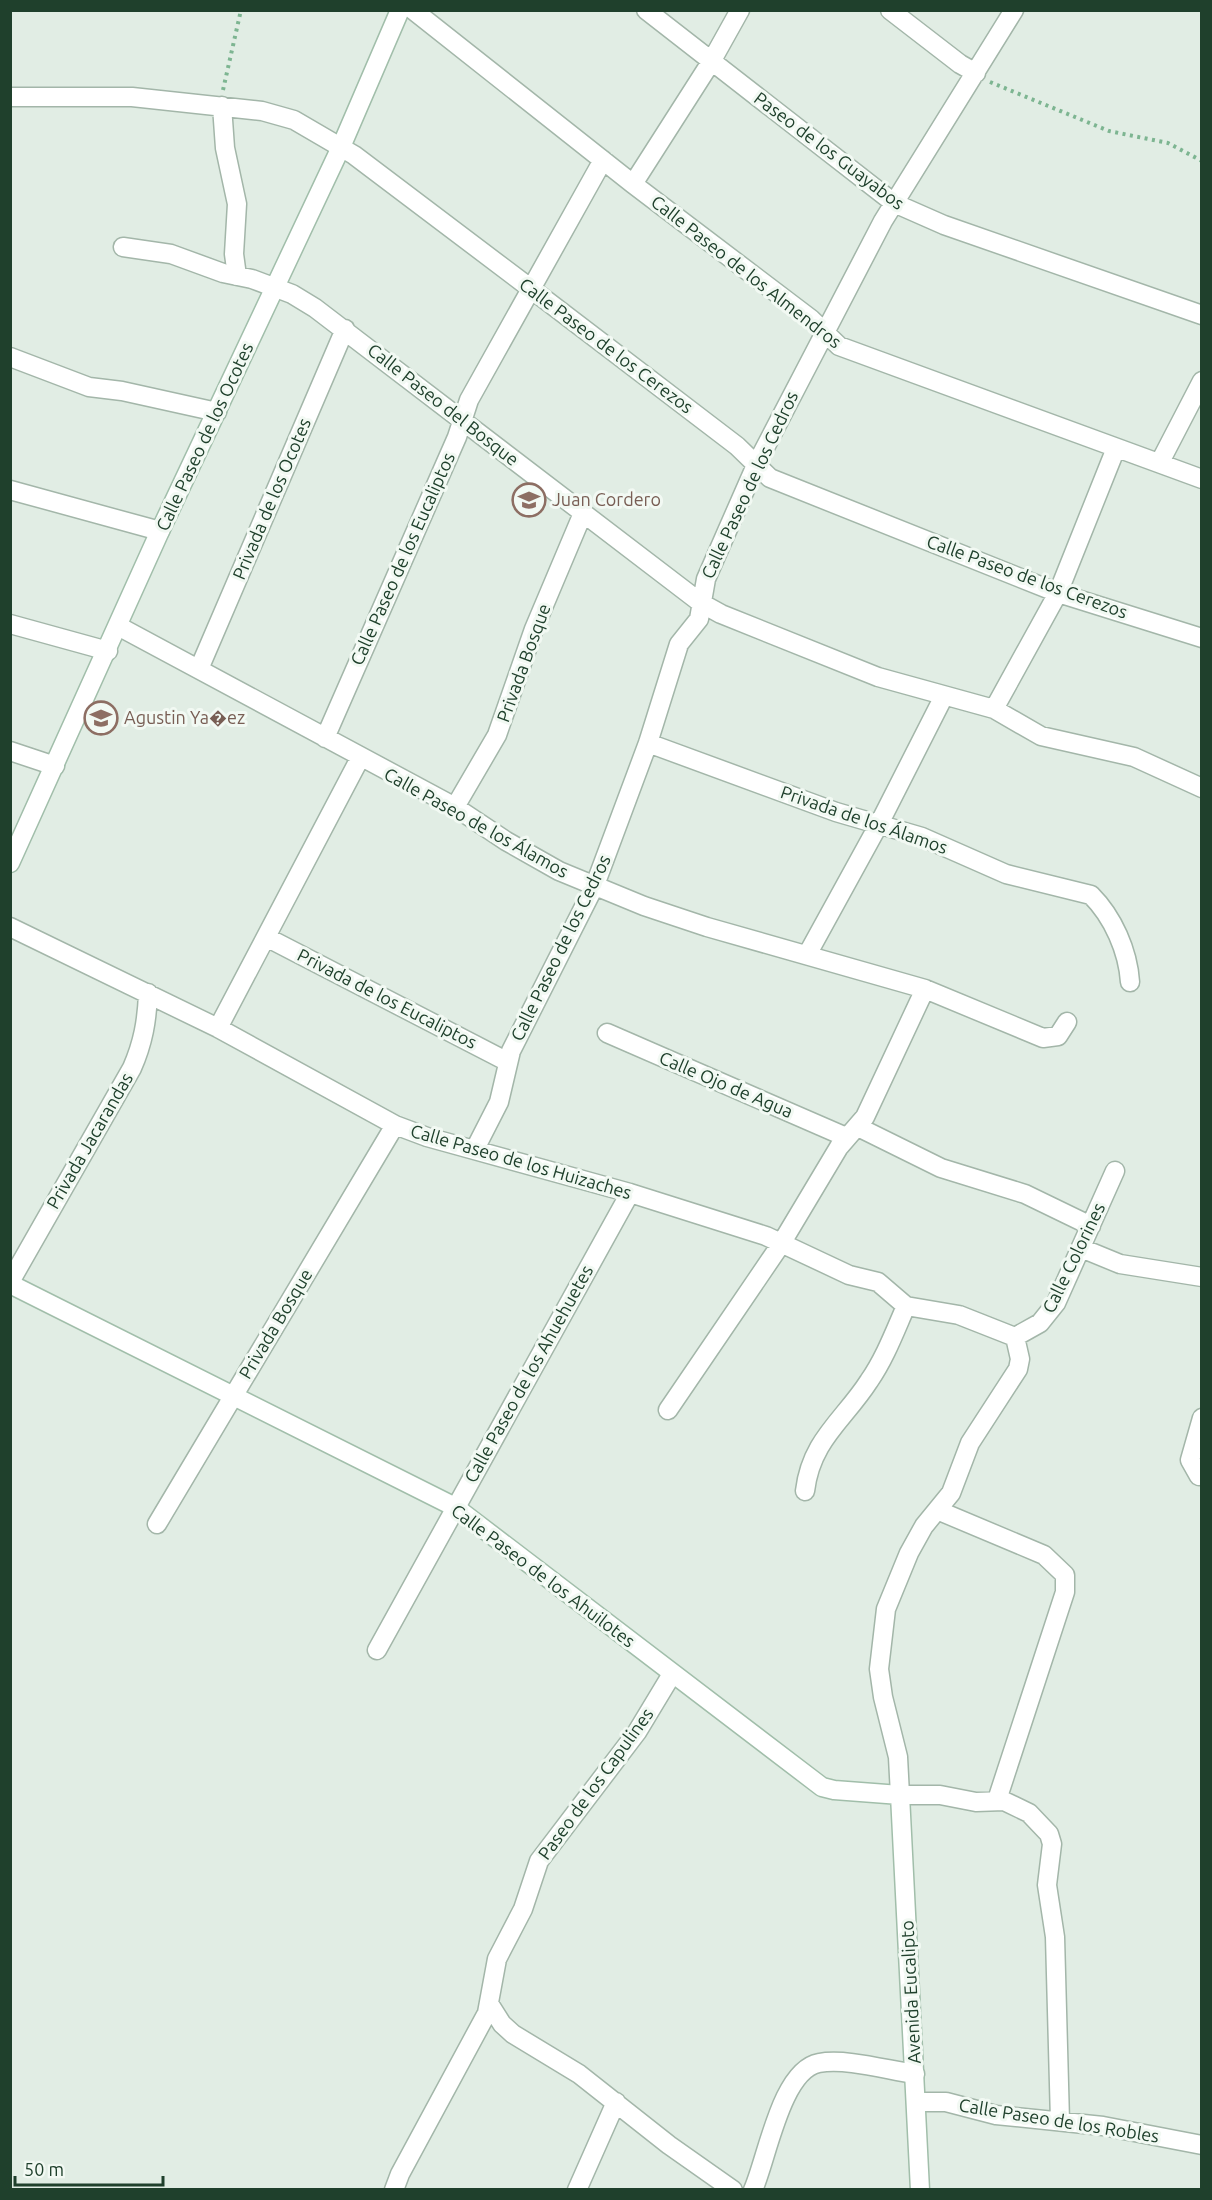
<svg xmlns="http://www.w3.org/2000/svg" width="1212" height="2200" viewBox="0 0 1212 2200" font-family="Ubuntu,sans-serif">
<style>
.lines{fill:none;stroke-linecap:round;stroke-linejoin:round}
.street-casing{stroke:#a3b6a9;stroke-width:21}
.secondary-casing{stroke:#a1beaa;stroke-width:21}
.path{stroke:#7db591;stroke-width:4;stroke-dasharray:3 4.5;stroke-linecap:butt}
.street{stroke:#fff;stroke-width:18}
.secondary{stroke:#fff;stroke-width:18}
.labels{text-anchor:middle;stroke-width:6;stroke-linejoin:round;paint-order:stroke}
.street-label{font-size:18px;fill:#1f402c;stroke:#f2f9f3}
.education-label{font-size:18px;fill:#785e54;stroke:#f2f9f3;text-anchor:start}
</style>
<rect width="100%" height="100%" fill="#e1ede4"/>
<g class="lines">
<g class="street-casing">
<path id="street" d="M413 10 633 184 811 319 839 346 1202 479
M646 10 894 203 944 225 1202 315
M890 10 960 64 976 73
M10 97H132L262 111 294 120 354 155 530 288 737 446 770 478 1058 593 1202 638
M222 106 225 148 237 204 234 254 237 276
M633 184 711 62 740 10
M123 247 171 254 223 273 252 279 292 294 315 308 701 603 721 614 878 677 994 709 1041 736 1134 757 1202 788
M10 357 89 387 122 391 217 412
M1160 462 1202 381
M10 490 160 531
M10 624 108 651
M118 626 455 807 506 841 559 871 644 906 707 927 925 989 1043 1038 1058 1036 1067 1022
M199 669 345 329
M994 709 1058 593 1116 448
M325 738 457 437 469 400 603 160
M648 743 836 812 922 837 1006 874 1091 895C1113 917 1128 951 1130 982
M10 751 55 766
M455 807 497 735 534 629 583 513
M10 927 218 1028 395 1125 427 1137 630 1193 766 1236 849 1275 878 1282 906 1306 959 1315 1015 1337
M266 937 508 1062
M807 955 879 824 944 696
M218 1028 360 758
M607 1033 846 1137
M858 1127 941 1168 1025 1194 1091 1226
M475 1149 499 1102 511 1051 595 885 648 743 679 644 699 619 706 579 756 465 883 221 1014 10
M1081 1248 1120 1264 1202 1277
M10 1282 132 1068C143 1043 147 1021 148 993
M1015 1337 1020 1359 1018 1369 970 1443 951 1493 924 1526 909 1553 886 1609 879 1669 883 1697 898 1757 900 1795H940L976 1802 1004 1801 1029 1813 1049 1834 1052 1844 1047 1885 1055 1937 1060 2121
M1015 1337 1040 1323 1056 1303 1115 1171
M668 1410 781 1244 839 1147 865 1117 925 989
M1199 1476 1190 1460 1202 1418
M805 1491C811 1440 844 1420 869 1381 885 1358 895 1331 906 1306
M937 1510 1044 1555 1065 1575V1592L997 1800
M157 1524 395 1125
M377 1650 630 1193
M490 2005 502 2024 513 2034 579 2074 669 2145 733 2190
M916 2102H946L996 2115 1103 2126 1202 2145
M394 2190 400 2174 487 2013 497 1959 523 1909 539 1861 637 1732 672 1674
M577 2190 616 2102
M753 2190C767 2159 781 2070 819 2063 846 2058 887 2070 915 2074"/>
</g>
<g class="secondary-casing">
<path id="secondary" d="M10 863 160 531 341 147 400 10
M10 1284 455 1507 822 1787 834 1790 900 1795 920 2190"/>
</g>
<path class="path" d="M990 82 1109 131 1168 143 1202 161
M223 90 241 10"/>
<use href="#street" class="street"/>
<use href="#secondary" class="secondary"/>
</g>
<defs>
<g id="school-ring" transform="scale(1.725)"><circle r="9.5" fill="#f2f9f3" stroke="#8d6e63" stroke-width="1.5"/><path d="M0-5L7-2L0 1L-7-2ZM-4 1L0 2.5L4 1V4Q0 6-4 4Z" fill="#8d6e63"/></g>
</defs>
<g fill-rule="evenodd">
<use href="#school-ring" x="529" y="500"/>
<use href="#school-ring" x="101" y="718"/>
</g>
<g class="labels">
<g class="street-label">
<text transform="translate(829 151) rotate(37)" y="6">Paseo de los Guayabos</text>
<text transform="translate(746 272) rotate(38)" y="6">Calle Paseo de los Almendros</text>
<text transform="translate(606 346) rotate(37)" y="6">Calle Paseo de los Cerezos</text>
<text transform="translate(443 405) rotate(38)" y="6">Calle Paseo del Bosque</text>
<text transform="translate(205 437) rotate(-65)" y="6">Calle Paseo de los Ocotes</text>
<text transform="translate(750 485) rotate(-65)" y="6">Calle Paseo de los Cedros</text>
<text transform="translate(272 499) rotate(-67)" y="6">Privada de los Ocotes</text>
<text transform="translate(403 559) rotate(-66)" y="6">Calle Paseo de los Eucaliptos</text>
<text transform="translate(1027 577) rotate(20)" y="6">Calle Paseo de los Cerezos</text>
<text transform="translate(524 663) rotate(-70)" y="6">Privada Bosque</text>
<text transform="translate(864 820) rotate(19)" y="6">Privada de los Álamos</text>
<text transform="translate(476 823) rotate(29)" y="6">Calle Paseo de los Álamos</text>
<text transform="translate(561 948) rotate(-64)" y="6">Calle Paseo de los Cedros</text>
<text transform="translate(387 999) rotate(27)" y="6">Privada de los Eucaliptos</text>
<text transform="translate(726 1085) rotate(23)" y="6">Calle Ojo de Agua</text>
<text transform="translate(90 1141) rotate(-60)" y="6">Privada Jacarandas</text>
<text transform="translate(521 1162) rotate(16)" y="6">Calle Paseo de los Huizaches</text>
<text transform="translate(1074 1258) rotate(-64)" y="6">Calle Colorines</text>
<text transform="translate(276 1324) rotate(-59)" y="6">Privada Bosque</text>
<text transform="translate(529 1374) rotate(-61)" y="6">Calle Paseo de los Ahuehuetes</text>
<text transform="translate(543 1576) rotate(37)" y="6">Calle Paseo de los Ahuilotes</text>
<text transform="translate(596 1784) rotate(-54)" y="6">Paseo de los Capulines</text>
<text transform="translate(911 1992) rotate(-93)" y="6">Avenida Eucalipto</text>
<text transform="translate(1059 2121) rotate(9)" y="6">Calle Paseo de los Robles</text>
</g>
<g class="education-label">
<text x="552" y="506">Juan Cordero</text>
<text x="124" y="724">Agustin Ya�ez</text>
</g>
</g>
<rect width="1212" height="2200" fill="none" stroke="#1f402c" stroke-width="24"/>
<path d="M15 2176v9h148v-9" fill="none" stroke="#1f402c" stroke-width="3"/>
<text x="24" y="2176" font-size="18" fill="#1f402c" stroke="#f2f9f3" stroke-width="4.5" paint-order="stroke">50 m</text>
</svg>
